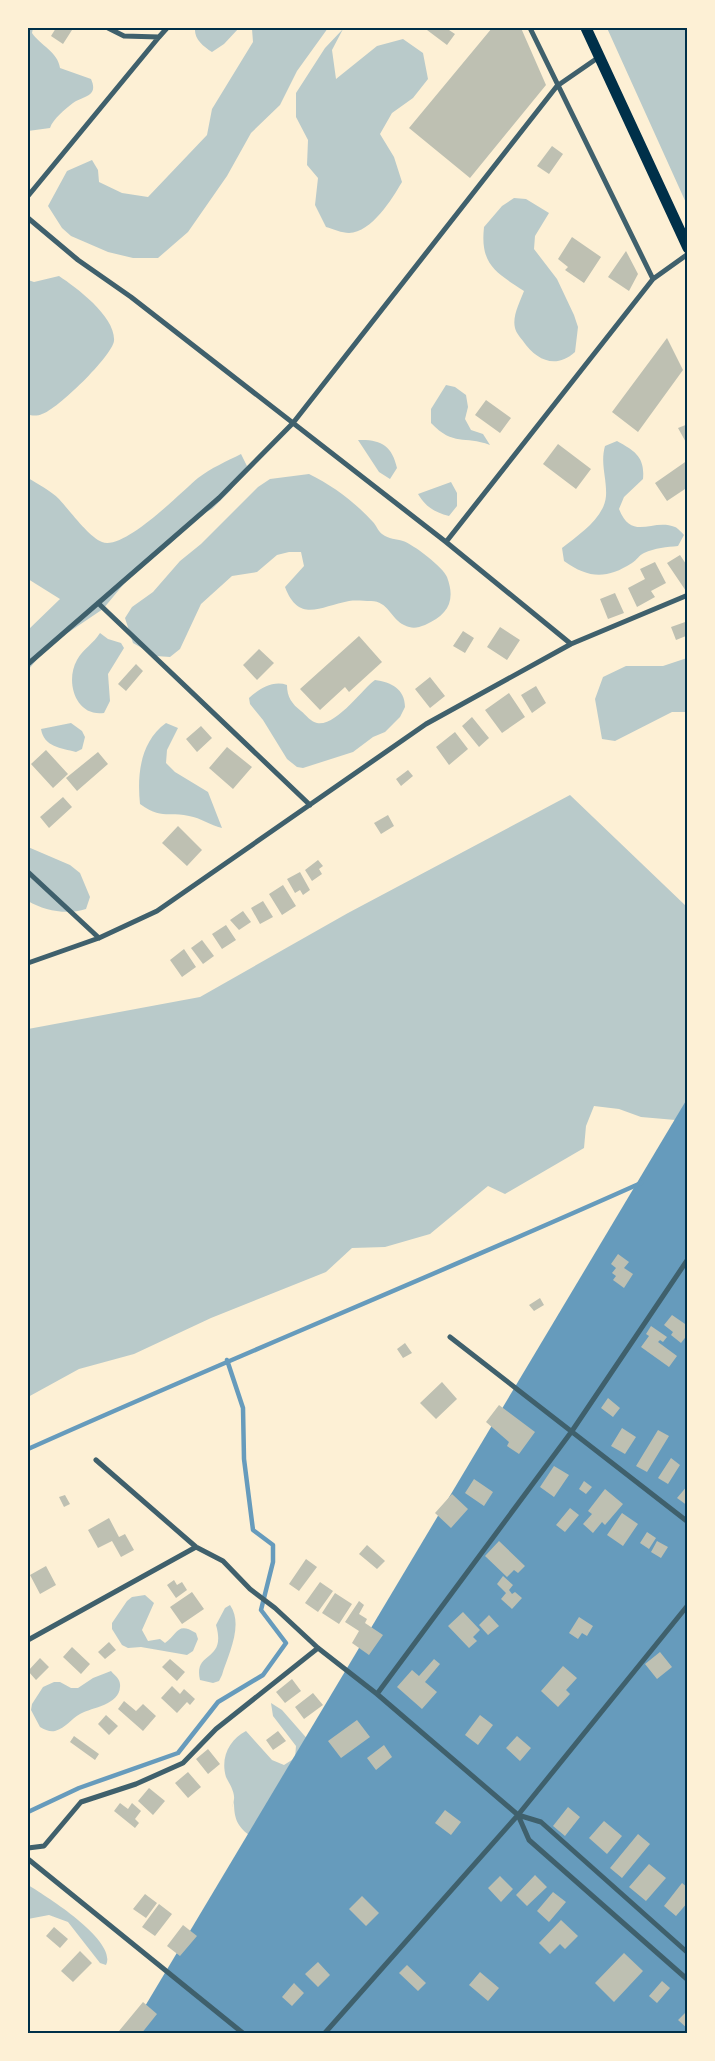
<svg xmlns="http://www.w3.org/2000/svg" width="715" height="2061" viewBox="0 0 715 2061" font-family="'Work Sans',sans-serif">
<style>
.green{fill:#b9caca}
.water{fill:#669bbc}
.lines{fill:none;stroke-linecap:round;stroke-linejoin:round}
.stream{stroke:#669bbc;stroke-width:4.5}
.building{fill:#bec0b2}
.minor{stroke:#3f606c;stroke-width:5}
.trunk{stroke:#003049;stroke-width:11}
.neatline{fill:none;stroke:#003049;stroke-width:2}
</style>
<rect width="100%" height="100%" fill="#fdf0d5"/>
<path class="green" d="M28 28H33L32 33C40 45 58 52 60 68L91 79C99 97 83 96 73 103 65 109 53 119 50 128L28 131Z
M195 28H239L224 44 212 52C203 46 194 39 195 28Z
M247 28H328L297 71 280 105 251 133 227 176 188 232 158 258H133L108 252 71 236 62 228 48 206 67 171 92 160 98 170 99 182 122 193 148 197 207 135 212 109 253 42 252 29Z
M607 28H687V205Z
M343 29 332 50 336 79 377 46 403 39 423 53 428 79 413 98 392 113 380 134 394 157 402 182C392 199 372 232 349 233 342 233 333 229 326 227L315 205 318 178 307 165 308 140 296 117V93L325 48Z
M514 198 526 199 549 213 535 236 534 249 557 279 574 315 578 327 575 352C556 369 537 361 523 341 521 338 516 333 515 328 512 316 520 302 524 291 495 272 480 264 484 227L502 206Z
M59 276C77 288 116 317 114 341 112 356 57 410 42 414 38 416 31 416 28 414V280L34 282Z
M446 385 455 387 466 395 468 407 465 419 471 430 483 434 490 445C464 435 454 447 431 423V409Z
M358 440C380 439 392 445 397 468L390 479 379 472Z
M617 441C635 451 645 457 643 479L624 497 619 509C632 542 652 518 675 527 678 528 682 533 684 535L678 546C667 547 655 548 644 553 639 555 637 560 632 563 607 579 589 579 564 561L562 548C578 535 604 519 606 496 607 478 600 464 605 446Z
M241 454 247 466 231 490 212 509 198 516 170 544 128 579 103 609 69 632 56 637 28 670V630L60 599 28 579V478C38 484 51 491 59 499 70 511 89 537 102 542 124 551 180 493 198 478 211 468 227 461 241 454Z
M309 474C332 485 356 503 373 522 376 525 378 531 382 534 389 539 396 539 403 541 413 544 444 568 447 577 456 601 448 615 425 625 417 628 412 629 404 625 391 619 388 601 371 601 364 601 356 600 349 601 321 606 299 624 285 587L304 566 301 552H289L277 555 257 572 232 576 201 604 180 649 170 657 156 656 133 643 125 618 132 607 153 592 180 561 201 544 258 487 270 479Z
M451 482 457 493V506L449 516C434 512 426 507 418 494Z
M100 633 108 639 121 643 124 648 108 674 110 701 104 713C75 717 65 681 77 660 83 649 94 643 100 633Z
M687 658V712H672L615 741 602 739 595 699 603 677 626 666H663Z
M375 680C391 682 405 689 405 707L400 717 385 732 373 737 353 752 303 768 297 767 287 759 263 720 250 704 249 698C259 689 273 680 287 685 287 697 292 704 301 711 306 715 311 722 317 723 336 727 363 688 375 680Z
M71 723 82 731 85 737 82 749 76 752C61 748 44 747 41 729Z
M166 723 178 728 167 750 166 763 175 772 208 792 222 828C210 825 201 818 189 816 167 811 162 820 140 804 137 775 140 742 166 723Z
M570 795 687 907V1121L641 1117 619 1109 594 1106 586 1126 584 1148 505 1194 488 1186 430 1234 385 1247 352 1248 326 1272 211 1318 134 1354 79 1369 28 1397V1029L200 997 348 913Z
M28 847 70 865 80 873 90 897 86 909C67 915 45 911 28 901Z
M145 1595 154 1603 142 1630 148 1641 160 1639 165 1643C178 1634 177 1621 196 1633L198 1639 193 1651 187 1655 141 1647 128 1648 122 1645 112 1629V1623L127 1601 132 1597Z
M230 1605C244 1625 228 1655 222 1675L219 1681 213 1683 200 1680C193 1650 227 1663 216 1625L225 1608Z
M111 1671C115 1676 121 1679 120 1687 119 1705 93 1707 80 1714 71 1719 66 1728 55 1731 50 1732 45 1730 40 1727L31 1710 32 1704 43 1687 54 1682H60L71 1688H78L93 1678Z
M271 1703 282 1710 324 1758 249 1835C237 1826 234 1818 234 1802L231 1810C232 1807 234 1802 234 1799 235 1792 229 1783 226 1777 220 1757 230 1739 246 1731L272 1760 284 1765 295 1758 296 1746 273 1716Z
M28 1885C46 1896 118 1941 106 1965L100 1963 68 1922 49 1915 28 1919Z"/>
<path class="water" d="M687 1099V2033H129Z"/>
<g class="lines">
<path class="stream" d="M28 1449C231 1358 438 1274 641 1183
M28 1812 79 1788 178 1753 218 1702 263 1675 286 1643 261 1610 273 1562V1545L253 1530 244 1459 243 1408 227 1360"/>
</g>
<path class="building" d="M56 28H68L72 30 63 44 51 36Z
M428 28H446L455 34 447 45 427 30Z
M492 28H521L546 85 470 178 409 128Z
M552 146 563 154 549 174 537 166Z
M572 237 601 257 584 283 565 270 568 267 558 259Z
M626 251 638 274 629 291 608 277Z
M667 338 683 370 638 432 612 412Z
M486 400 511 418 500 433 475 415Z
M688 424V446L678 428Z
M558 444 591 469 576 489 543 464Z
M688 460V487L667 501 655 483Z
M680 555 688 567V594L667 563Z
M655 562 666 583 651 591 655 597 637 607 628 588 645 579 640 569Z
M615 593 624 613 608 619 600 599Z
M688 621V639L686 636 676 640 671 627Z
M500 627 520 640 507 660 487 647Z
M463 631 474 638 465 653 453 646Z
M359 636 382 662 349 692 345 687 320 710 300 689Z
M259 649 274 663 257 680 243 665Z
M136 664 143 671 126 691 118 684Z
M430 677 445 696 430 708 415 689Z
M536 686 546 703 532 713 521 695Z
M509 693 525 717 502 733 485 710Z
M472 717 489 738 479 747 462 726Z
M201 726 212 738 197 752 186 739Z
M455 732 468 749 449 765 436 747Z
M227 747 252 767 233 789 209 768Z
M46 750 68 774 53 788 31 764Z
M98 752 108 764 77 791 66 778Z
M408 770 413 776 401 786 396 779Z
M63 797 72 807 49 828 40 817Z
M388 815 394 826 381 834 374 823Z
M178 826 202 850 187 866 162 843Z
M318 860 323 866 319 869 322 874 312 881 305 870Z
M300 872 310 890 303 895 300 890 295 893 287 879Z
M283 885 296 906 282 915 269 894Z
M263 901 273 917 260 924 251 908Z
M243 911 251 922 239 930 230 920Z
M226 925 236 940 222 949 212 934Z
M202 940 214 956 203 964 191 948Z
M184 949 196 967 182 977 170 960Z
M618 1254 629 1262 624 1268 633 1274 624 1288 613 1280 616 1276 612 1273 616 1268 611 1264Z
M540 1298 544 1305 534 1311 529 1305Z
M672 1315 688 1326V1334L681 1343 671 1335 673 1332 664 1325Z
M651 1326 667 1337 663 1342 660 1340 658 1342 677 1356 669 1367 641 1347 649 1336 646 1334Z
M405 1343 412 1353 403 1358 397 1349Z
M442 1382 457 1399 436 1419 420 1403Z
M608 1398 620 1408 613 1417 601 1408Z
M499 1405 535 1432 519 1454 507 1446 509 1442 486 1422Z
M622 1428 636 1437 625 1454 611 1446Z
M658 1430 669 1436 647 1472 636 1466Z
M671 1458 680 1465 668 1484 658 1478Z
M554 1466 569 1475 554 1497 540 1487Z
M474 1479 493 1492 484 1506 465 1493Z
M584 1481 592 1487 586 1494 579 1489Z
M688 1485V1506L677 1498Z
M605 1489 623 1504 605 1525 602 1522 593 1533 583 1524 592 1514 588 1511Z
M452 1494 468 1509 451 1528 435 1513Z
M65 1495 70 1504 64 1507 59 1497Z
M570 1508 579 1515 565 1532 556 1525Z
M622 1513 638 1524 623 1546 607 1535Z
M109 1518 119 1537 125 1534 134 1550 121 1557 112 1541 98 1548 88 1530Z
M647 1532 656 1538 649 1549 640 1543Z
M499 1541 525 1566 518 1573 514 1570 507 1577 485 1556Z
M657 1541 668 1547 661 1558 651 1552Z
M367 1545 385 1561 377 1569 359 1554Z
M306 1559 317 1567 299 1591 289 1584Z
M46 1566 56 1585 40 1594 30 1575Z
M503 1576 513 1585 509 1590 512 1594 515 1592 522 1598 512 1609 501 1599 506 1593 497 1584Z
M174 1580 177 1585 182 1582 187 1590 176 1598 167 1585Z
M320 1582 333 1591 318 1612 305 1603Z
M192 1592 204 1609 182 1624 170 1607Z
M335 1593 352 1604 339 1624 322 1613Z
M359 1601 364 1605 359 1614 367 1619 365 1623 383 1635 369 1655 352 1643 359 1631 345 1622Z
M463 1612 480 1630 473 1637 477 1641 469 1648 448 1626Z
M489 1615 499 1626 488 1635 479 1625Z
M579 1617 593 1626 587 1636 582 1633 578 1639 569 1633Z
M109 1642 116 1650 105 1659 98 1652Z
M72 1647 90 1664 81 1674 63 1657Z
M660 1652 672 1667 657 1679 645 1664Z
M40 1658 49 1667 36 1680 28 1671Z
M170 1659 185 1672 177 1681 162 1667Z
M434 1659 440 1664 425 1682 437 1692 422 1709 397 1687 412 1670 419 1676Z
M563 1666 577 1678 566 1690 570 1694 558 1707 541 1691Z
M292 1679 301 1691 285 1703 276 1692Z
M172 1686 180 1694 184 1689 195 1699 190 1705 187 1702 177 1713 161 1698Z
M313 1693 323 1705 304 1719 295 1707Z
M124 1701 136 1711 143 1704 156 1716 143 1731 118 1709Z
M106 1715 118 1726 109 1735 98 1724Z
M480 1715 493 1725 478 1745 465 1735Z
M357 1720 370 1737 341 1758 328 1741Z
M278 1731 286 1741 273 1750 266 1740Z
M74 1736 99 1754 95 1760 70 1742Z
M517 1736 531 1748 520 1761 506 1748Z
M384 1745 392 1757 376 1770 367 1758Z
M208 1749 220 1764 208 1774 196 1759Z
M188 1772 201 1787 188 1798 175 1783Z
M149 1788 165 1801 153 1815 138 1801Z
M120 1803 128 1809 132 1803 141 1811 135 1819 139 1823 135 1828 114 1811Z
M568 1807 580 1817 565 1836 553 1826Z
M445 1810 461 1822 451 1835 435 1823Z
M604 1821 622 1836 607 1854 589 1838Z
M638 1834 650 1844 622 1878 610 1868Z
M649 1864 666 1878 646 1901 629 1887Z
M535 1875 547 1887 527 1906 516 1895Z
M500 1876 513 1889 501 1902 488 1888Z
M682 1883 688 1888V1902L676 1916 664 1906Z
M553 1892 566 1902 549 1922 537 1911Z
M145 1894 157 1903 146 1918 133 1909Z
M362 1896 379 1913 366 1926 349 1909Z
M159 1904 172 1914 155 1936 142 1927Z
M561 1920 578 1936 565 1949 560 1944 550 1954 539 1943Z
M183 1925 197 1936 180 1956 167 1946Z
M54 1927 68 1939 60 1948 46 1936Z
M80 1951 92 1963 73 1982 61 1971Z
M624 1953 643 1971 614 2002 595 1983Z
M318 1962 330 1975 318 1987 305 1974Z
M407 1965 426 1983 418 1991 399 1973Z
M480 1972 499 1988 488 2001 469 1985Z
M662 1981 670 1988 657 2003 649 1996Z
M294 1983 304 1993 292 2006 282 1997Z
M143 2002 157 2014 141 2034H122L119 2031Z
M688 2010V2029L678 2020Z"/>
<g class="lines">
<path class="minor" d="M108 28 124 36 159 37 167 28
M530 28 653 279
M28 196 159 37
M28 218 78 260 131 297 446 542 571 644
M446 542 653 279 688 254
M98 603 310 805
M28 664 219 498 293 423 557 86 599 57
M28 872 99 938
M28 963 99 938 157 911 426 724 571 644 688 595
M450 1337 688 1522
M96 1460 196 1547 223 1561 250 1589 275 1608 318 1648 377 1694 518 1815 541 1822 688 1953
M28 1640 196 1547
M377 1694 572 1431 688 1259
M518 1815 529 1840 688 1980
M28 1848 44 1846 81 1802 136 1784 183 1763 216 1729 318 1648
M28 1859 244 2034
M324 2034 518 1815 688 1605"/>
<path class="trunk" d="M586 28 688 248"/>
</g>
<rect width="715" height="2061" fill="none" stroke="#fdf0d5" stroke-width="58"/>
<rect x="29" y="29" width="657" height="2003" class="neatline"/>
</svg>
